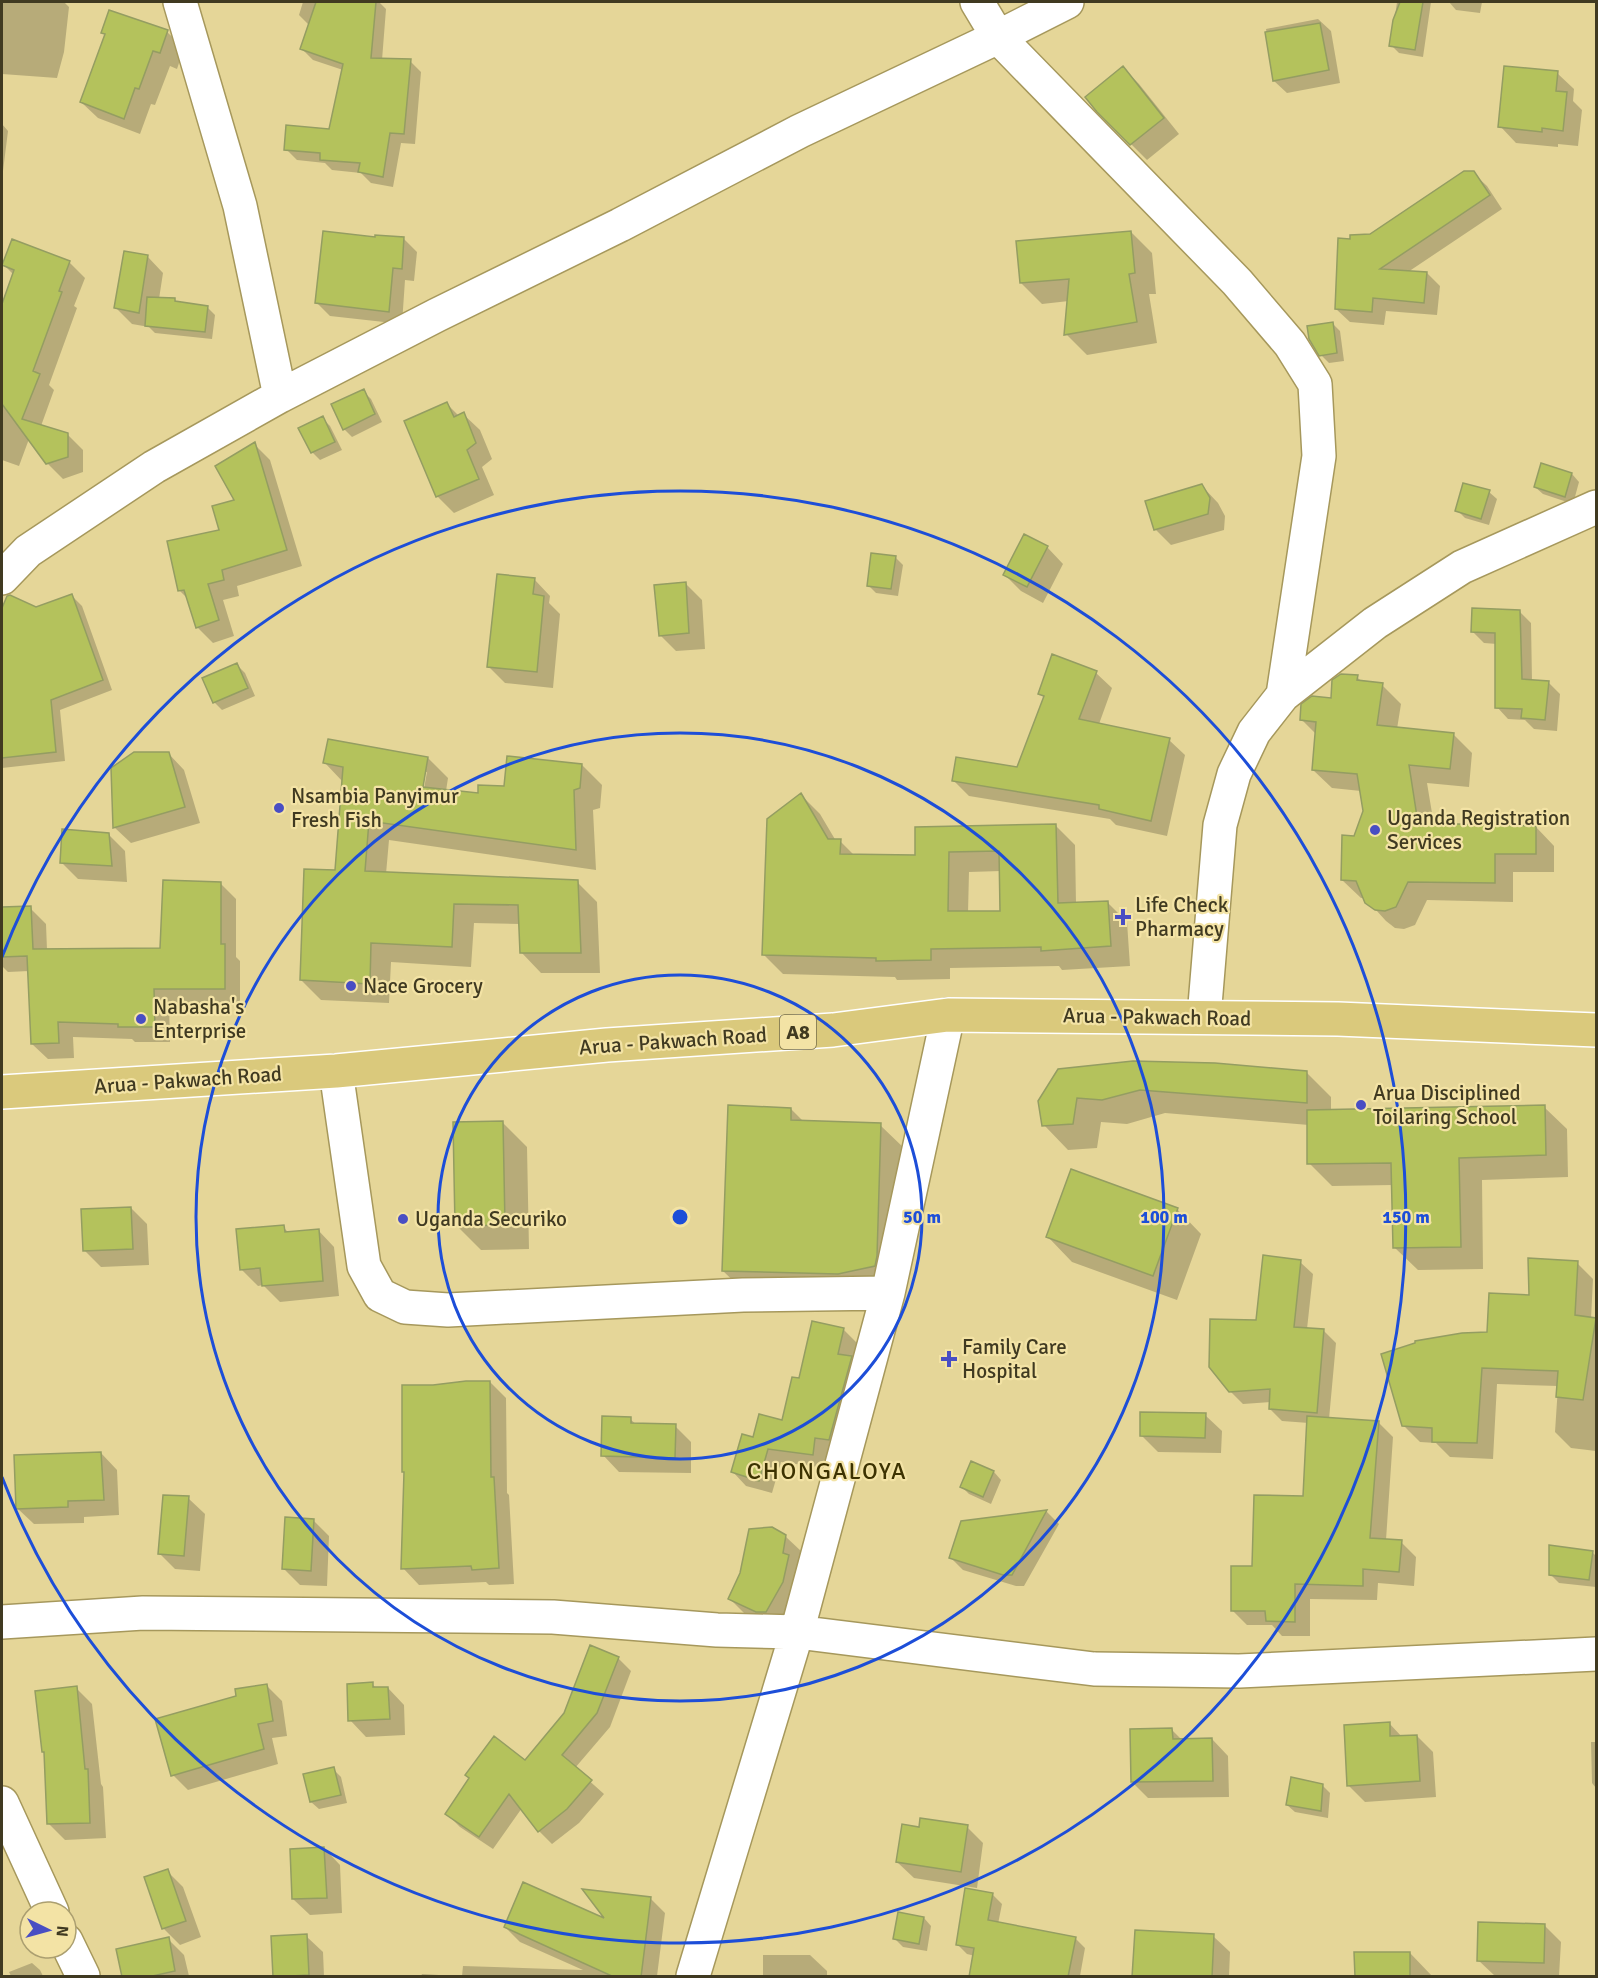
<svg xmlns="http://www.w3.org/2000/svg" width="1598" height="1978" viewBox="0 0 1598 1978" font-family="Signika,sans-serif">
<style>
.shadow{fill:#0003;fill-rule:evenodd}
.building{fill:#b4c25c;stroke:#949d62;stroke-width:1.5;fill-rule:evenodd}
.lines{fill:none;stroke-linecap:round;stroke-linejoin:round}
.minor-casing{stroke:#a6985c;stroke-width:36}
.primary-casing{stroke:#fff;stroke-width:36}
.minor{stroke:#fff;stroke-width:33}
.primary{stroke:#dac97c;stroke-width:33}
.ring{fill:none;stroke:#1d4ed8;stroke-width:3}
.poi-dot{fill:#494ec3;stroke:#f3e3a5;stroke-width:2}
.labels{text-anchor:middle;stroke-width:4.5;stroke-linejoin:round;paint-order:stroke}
.shield{fill:#f3e3a5;stroke:#766d49;stroke-width:1.5}
.shield-label{font-size:20px;font-weight:bold;fill:#403a21}
.poi-label{font-size:21px;fill:#403a21;stroke:#f3e3a5;text-anchor:start}
.street-label{font-size:21px;fill:#403a21;stroke:#f3e3a5}
.quarter-label{font-size:24px;letter-spacing:1.5px;fill:#3c3201;stroke:#f3e3a5}
.centre{fill:#1d4ed8;stroke:#f3e3a5;stroke-width:3}
.ring-label{font-size:18px;text-anchor:middle;font-weight:bold;fill:#1d4ed8;stroke:#f3e3a5;stroke-width:4.5;stroke-linejoin:round;paint-order:stroke}
</style>
<rect width="100%" height="100%" fill="#e5d698"/>
<path class="shadow" d="M2 2H64L69 7 64 52 57 78 2 74Z
M301 2H379L386 9 382 60 410 61 421 72 415 144 401 143 393 187 371 183 361 173 332 170 325 163 297 160 286 149 331 130 343 70 313 60 302 49 309 25 299 15 303 2Z
M1397 2H1431L1423 57 1399 53 1391 45Z
M1449 2H1482L1480 13 1456 10Z
M110 11 167 32 184 48 177 69 170 66 155 105 151 104 140 134 98 118 81 102 106 36 103 32Z
M1318 19 1331 31 1340 83 1287 93 1274 81 1266 29Z
M1123 68 1139 84 1179 134 1147 160 1098 111Z
M1557 73 1574 89 1573 101 1582 110 1578 146 1558 144V147L1516 143 1500 126Z
M2 124 8 131 2 179Z
M1473 173 1487 186 1502 209 1408 272 1427 273 1440 286 1437 315 1386 311 1384 325 1350 322 1336 309 1352 240 1370 236Z
M1131 232 1152 253 1156 294H1149L1157 343 1087 355 1066 334 1069 301 1042 304 1021 283Z
M404 239 417 252 414 281 405 280 402 324 330 316 317 303Z
M147 256 163 273 159 299 175 300 178 303 207 307 215 315 212 339 155 333 149 327 132 324 116 308Z
M69 262 85 278 74 306 77 308 49 385 54 390 41 426 67 434 83 450V472L63 479 47 463 29 439 19 466 2 460V331L9 312 14 275 4 265Z
M1333 324 1340 331 1344 361 1329 363 1321 355Z
M363 391 371 399 382 422 352 437 344 429Z
M447 404 459 416 463 414 480 430 492 459 482 467 494 495 454 513 438 497 406 422Z
M322 418 330 426 342 450 320 460 312 452Z
M254 444 270 460 302 566 237 586 239 596 223 600 234 636 213 643 197 627 188 599 179 590 221 531 236 500Z
M1542 465 1572 474 1579 482 1573 504 1543 494 1535 487Z
M1202 486 1218 503 1225 516 1224 530 1171 545 1155 529Z
M1489 492 1497 499 1489 525 1465 518 1457 510Z
M1047 547 1063 564 1043 603 1021 591 1005 575Z
M895 557 903 565 898 596 876 593 868 585Z
M534 579 550 596 549 603 560 614 553 688 505 683 489 667Z
M685 583 702 600 705 649 676 651 660 635Z
M72 596 82 606 112 690 60 710 65 761 2 768V611L8 597 36 608Z
M1519 611 1531 623 1532 681 1548 682 1560 694 1557 731 1534 729 1525 720 1508 719 1497 707V644L1484 643 1473 632Z
M1053 656 1096 673 1112 688 1099 724 1169 740 1185 755 1167 836 1116 825 1110 819 969 796 954 781 1018 769 1045 699 1040 693Z
M237 665 245 673 255 696 222 710 214 702Z
M1357 677 1362 682 1382 685 1401 704 1397 729 1453 734 1472 753 1469 787 1427 783 1434 825 1536 827 1554 846V872H1513V902L1427 900 1415 925 1404 929 1395 928 1386 921 1365 898H1361L1342 880 1364 811 1361 791 1332 788 1313 770 1316 734 1302 720 1332 700Z
M168 753 184 770 200 823 131 843 114 827Z
M428 758 448 778 446 791 480 794 582 765 602 785 600 808 593 810 596 870 389 840 386 874 577 882 597 902 600 973H541L521 952 520 924 474 923 471 967 391 962 389 1003 321 1000 301 980 336 872 343 782 325 763ZM424 772H427L423 794H420Z
M801 795 820 814 836 841H840L855 856 917 857 1055 825 1075 845 1076 904 1107 902 1127 922 1130 966 1062 970 1059 966 950 968V979L897 980 895 977 783 974 763 954ZM1001 871 1002 912 968 913 969 872Z
M109 835 125 851 127 882 78 879 62 863Z
M220 883 236 899V957L240 961V1004H169L170 1042H135L132 1039 73 1037 74 1058 48 1059 32 1044 29 971 8 972 2 966V909L30 908 46 924 47 950H161Z
M1059 1070 1306 1072 1331 1097V1111L1544 1107 1567 1129 1568 1177 1482 1180 1483 1269 1418 1270 1395 1248 1393 1185 1332 1186 1309 1163V1125L1165 1113 1127 1124 1101 1122 1097 1148 1068 1150 1044 1125Z
M791 1109 804 1122 880 1125 905 1149 901 1281 748 1295 723 1271Z
M502 1122 527 1147 529 1249 481 1250 457 1226Z
M131 1208 147 1224 149 1265 101 1267 84 1250Z
M1177 1209 1201 1234 1177 1300 1072 1262 1048 1237Z
M283 1227 289 1233 318 1230 334 1247 339 1296 280 1302 263 1285 258 1286 241 1269Z
M1300 1262 1313 1274 1307 1329 1324 1331 1336 1343 1329 1419 1378 1422 1393 1437 1386 1540 1401 1542 1416 1557 1414 1586 1378 1583 1377 1600 1310 1599V1636H1282L1272 1625H1247L1232 1610 1253 1568 1305 1498 1309 1423 1282 1421 1270 1409 1271 1402 1243 1404 1230 1391 1258 1322Z
M1577 1263 1593 1279 1591 1319 1596 1320V1451L1571 1448 1555 1432 1558 1386 1497 1384 1493 1459 1450 1457 1436 1443 1420 1442 1403 1425 1489 1334 1530 1296Z
M843 1329 857 1343 853 1360 864 1371 842 1453 828 1451 826 1468 781 1462 772 1493 746 1486 733 1472 754 1439 783 1422 800 1380Z
M490 1382 506 1398 507 1493 509 1495 514 1584 489 1585 486 1582 419 1585 403 1568Z
M1205 1415 1222 1431 1221 1453 1158 1452 1141 1435Z
M630 1419 637 1425 675 1426 691 1442V1473L619 1472 603 1455Z
M101 1453 117 1470 119 1515 84 1517V1523L34 1524 17 1508Z
M972 1463 994 1472 1001 1480 991 1504 969 1494 962 1487Z
M188 1498 205 1514 200 1571 175 1569 159 1553Z
M1047 1512 1059 1524 1024 1586H1016L963 1570 951 1558 962 1522Z
M313 1520 329 1536 327 1586 300 1585 283 1568Z
M785 1536 802 1552 782 1628 746 1615 730 1599Z
M1592 1552 1596 1556V1587L1559 1583 1551 1575Z
M618 1658 631 1671 610 1727 575 1768 604 1794 579 1823 552 1844 539 1831 522 1808 493 1849 460 1827 447 1814 525 1762Z
M372 1684 377 1689 388 1688 404 1705 405 1735 366 1737 350 1720Z
M267 1686 282 1701 287 1736 272 1738 278 1764 188 1790 173 1775 238 1697Z
M76 1688 92 1704 101 1784 103 1787 106 1838 65 1840 49 1824 46 1754 43 1752Z
M1389 1723 1402 1737 1417 1736 1433 1752 1436 1797 1365 1802 1349 1786Z
M1172 1730 1182 1740 1212 1739 1228 1756 1229 1797 1148 1798 1132 1782Z
M1591 1742H1596V1788L1592 1783Z
M333 1769 341 1777 347 1803 319 1809 311 1802Z
M1322 1785 1330 1793 1328 1818 1295 1812 1287 1805Z
M967 1827 983 1843 977 1888 914 1878 897 1862 920 1829Z
M324 1848 340 1865 342 1913 310 1915 293 1899Z
M167 1871 183 1887 201 1937 180 1945 164 1929 146 1878Z
M992 1894 1002 1904 998 1924 1075 1938 1085 1948 1080 1976H971L975 1956 967 1954 957 1944Z
M650 1898 665 1913 657 1976H659H462L463 1966 583 1970 520 1942 505 1927 609 1922Z
M924 1918 931 1926 927 1951 903 1947 895 1939Z
M1544 1925 1561 1942 1559 1976H1495L1478 1960Z
M306 1936 323 1952 324 1976H275Z
M1213 1936 1230 1952 1229 1976H1133Z
M168 1939 184 1955 189 1976H124Z
M1410 1953 1432 1976H1356Z
M763 1955H810L827 1971V1976H763Z
M32 1963 40 1970 43 1976H11L9 1972Z
M422 1974 456 1976H421Z"/>
<path class="building" d="M316 2H376L371 58 411 59 404 134 390 133 383 177 358 172 360 163 320 160V153L284 150 286 125 329 129 343 64 300 49Z
M1400 2H1423L1415 50 1389 46 1393 20Z
M109 10 168 30 160 53 153 51 139 89 135 88 124 119 80 102 105 34 101 33Z
M1320 23 1329 70 1273 81 1265 32Z
M1123 66 1164 118 1130 145 1097 112 1085 97Z
M1504 66 1558 71 1556 91 1567 92 1563 131 1542 128V132L1498 127Z
M1464 171H1474L1490 195 1380 269 1427 272 1424 303 1373 298 1372 312 1335 309 1338 238 1350 239V235L1370 234Z
M323 231 375 237V235L404 237 402 269 393 268 389 312 315 303Z
M1131 231 1135 273 1129 274 1137 322 1064 335 1069 279 1020 283 1016 241Z
M12 239 70 261 59 291 62 292 33 371 40 374 22 419 68 433V457L46 464 2 404V304L14 270 2 265Z
M124 251 148 255 139 313 114 308Z
M147 297 175 298V301L208 306 205 332 145 326Z
M1333 322 1337 353 1319 356 1309 339 1307 326Z
M364 389 375 414 343 430 331 404Z
M447 402 454 417 464 412 476 443 467 450 479 479 436 497 404 421Z
M323 416 335 442 311 453 298 428Z
M255 442 287 550 222 570 224 580 208 584 219 620 196 628 184 590 178 591 167 541 219 530 212 506 234 500 215 466Z
M1541 463 1572 473 1565 497 1534 487Z
M1463 483 1490 490 1481 519 1455 511Z
M1202 484 1210 498 1208 514 1154 530 1145 501Z
M1024 534 1048 546 1027 587 1003 575Z
M871 553 896 556 891 589 867 586Z
M497 574 535 578 533 594 544 596 537 672 487 667Z
M686 582 689 633 659 636 654 585Z
M72 594 103 680 51 700 56 752 2 758V608L7 596 10 595 36 607Z
M1472 608 1520 610 1522 679 1549 681 1545 720 1521 718 1522 709 1495 708V633L1471 632Z
M1052 654 1097 671 1079 719 1170 738 1151 821 1099 809V805L952 781 956 757 1017 767 1044 696 1038 694Z
M237 663 248 688 213 703 202 678Z
M1341 674 1358 675 1357 680 1383 683 1377 725 1454 733 1450 769 1409 765 1418 823 1536 826V854H1495V883L1408 882 1396 907 1385 911 1375 910 1365 903 1356 881 1341 880 1342 835 1354 836 1363 811 1357 774 1312 770 1316 722 1300 720 1301 704 1312 696 1331 698 1332 680Z
M328 739 428 757 423 787 478 793V785L504 786 507 756 582 764 580 788 574 790 576 850 369 821 365 871 578 880 581 953H520L518 905 454 904 452 947 371 943 370 984 300 980 304 869 335 870 343 767 323 763Z
M134 752H169L185 807 113 828 111 768Z
M801 793 828 839H841L840 854 915 855V827L1056 824 1058 903 1108 901 1111 946 1041 951V947L931 949V960L876 961V958L762 955 767 819ZM999 851 1000 911H948L949 852Z
M62 829 109 833 112 866 60 863Z
M163 880 221 882V944H225V989H154L155 1027H118V1024L58 1022 59 1043 31 1044 27 956 2 957V907L31 906 33 949 160 948Z
M1133 1061 1215 1063 1307 1071V1103L1140 1090 1102 1100 1077 1098 1073 1124 1042 1126 1038 1101 1058 1069Z
M728 1105 791 1108V1120L881 1123 877 1256 875 1266 838 1274 722 1271Z
M1545 1105 1546 1155 1459 1158 1461 1247 1393 1248 1391 1163 1307 1164V1110Z
M503 1121 505 1225 455 1226 453 1122Z
M1071 1169 1178 1208 1153 1276 1046 1237Z
M131 1207 133 1249 83 1251 81 1209Z
M284 1225 285 1232 319 1229 323 1281 262 1286 260 1268 240 1270 236 1229Z
M1263 1255 1301 1260 1294 1327 1324 1329 1317 1413 1269 1409 1270 1389 1229 1392 1209 1367 1210 1319 1256 1320Z
M1528 1258 1578 1261 1575 1315 1596 1318 1583 1400 1556 1397 1558 1371 1482 1368 1477 1443 1432 1442V1428L1402 1426 1381 1354 1415 1343V1341L1462 1333 1487 1332 1489 1293 1529 1295Z
M812 1321 844 1328 838 1354 852 1356 829 1440 815 1438 813 1455 768 1449 759 1481 731 1472 742 1434 753 1437 759 1414 782 1420 792 1377 799 1378Z
M466 1381H490L491 1477H494L499 1568 472 1570 471 1566 401 1569 404 1472H402V1385H433Z
M1140 1412 1206 1413 1205 1438 1140 1436Z
M602 1416 631 1417V1423L676 1424 675 1458 601 1456Z
M1307 1416 1379 1421 1370 1538 1402 1540 1399 1572 1363 1569V1586L1295 1584V1622L1266 1621 1265 1611H1231V1566H1252L1254 1495 1303 1496Z
M101 1452 104 1500 68 1501V1507L16 1509 14 1455Z
M971 1461 994 1471 983 1497 960 1487Z
M163 1495 189 1496 184 1556 158 1554Z
M1047 1510 1012 1575H1003L949 1558 961 1521Z
M285 1517 314 1519 311 1571 282 1569Z
M772 1527 786 1535 783 1553 789 1555 783 1582 766 1612H756L728 1599 740 1573 749 1529Z
M1549 1545 1593 1551 1589 1580 1549 1575Z
M590 1645 619 1657 597 1713 562 1755 592 1780 567 1809 538 1832 509 1794 479 1837 445 1814 469 1778 465 1775 494 1736 525 1760 564 1713Z
M373 1682V1687H388L390 1719 348 1721 347 1684Z
M267 1684 273 1721 258 1724 264 1749 171 1776 155 1719 236 1696 235 1689Z
M77 1686 85 1769H88L90 1823 47 1824 44 1752H42L35 1691Z
M1390 1722V1736L1417 1735 1420 1781 1347 1786 1344 1725Z
M1172 1728 1173 1739 1212 1738 1213 1781 1131 1782 1130 1729Z
M334 1767 341 1795 310 1802 303 1774Z
M1291 1777 1323 1784 1321 1811 1286 1805Z
M920 1818 968 1825 961 1872 896 1862 902 1824 919 1827Z
M324 1847 327 1898 292 1899 290 1849Z
M168 1869 186 1921 162 1929 144 1877Z
M523 1882 604 1918 582 1889 651 1897 641 1977H614L504 1927Z
M965 1888 993 1893 988 1920 1076 1937 1068 1977H969L974 1948 956 1945Z
M898 1912 924 1917 919 1944 893 1939Z
M1478 1922 1545 1924 1544 1963 1477 1961Z
M1135 1930 1214 1934 1212 1977H1132Z
M307 1934 309 1975 273 1977 271 1936Z
M169 1937 175 1971 148 1977H122L116 1949Z
M1354 1952H1410V1977H1355Z"/>
<g class="lines">
<g class="minor-casing">
<path id="minor" d="M180 2 240 206 280 396
M977 2 998 37 1237 282 1290 344 1315 384 1319 456 1283 695
M2 578 28 551 154 467 280 396 437 315 620 225 800 131 998 37 1067 2
M1204 1017 1220 825 1234 774 1254 732 1283 695 1375 623 1462 567 1596 507
M336 1071 364 1266 380 1295 405 1307 448 1310 743 1295 888 1293
M2 1622 143 1613 553 1617 717 1630 797 1632 1094 1669 1239 1671 1596 1654
M2 1803 52 1912
M66 1941 83 1976
M693 1976 797 1632 888 1293 948 1015"/>
</g>
<g class="primary-casing">
<path id="primary" d="M2 1092 336 1071 607 1045 833 1030 948 1015 1338 1019 1596 1030"/>
</g>
<use href="#minor" class="minor"/>
<use href="#primary" class="primary"/>
</g>
<g class="ring">
<circle cx="680" cy="1217" r="242"/>
<circle cx="680" cy="1217" r="484"/>
<path d="M2 957A726 726 0 1 1 2 1477"/>
</g>
<g class="poi-dot">
<circle cx="279" cy="808" r="6"/>
<circle cx="1375" cy="830" r="6"/>
<path d="M1120 908h6v6h6v6h-6v6h-6v-6h-6v-6h6z"/>
<circle cx="351" cy="986" r="6"/>
<circle cx="141" cy="1019" r="6"/>
<circle cx="1361" cy="1105" r="6"/>
<circle cx="403" cy="1219" r="6"/>
<path d="M946 1350h6v6h6v6h-6v6h-6v-6h-6v-6h6z"/>
</g>
<g class="labels">
<rect class="shield" x="780" y="1015" width="36" height="34" rx="4.5"/>
<g class="shield-label">
<text x="798" y="1039">A8</text>
</g>
<g class="poi-label">
<text x="291" y="803">Nsambia Panyimur<tspan x="291" dy="24">Fresh Fish</tspan></text>
<text x="1387" y="825">Uganda Registration<tspan x="1387" dy="24">Services</tspan></text>
<text x="1135" y="912">Life Check<tspan x="1135" dy="24">Pharmacy</tspan></text>
<text x="363" y="993">Nace Grocery</text>
<text x="153" y="1014">Nabasha's<tspan x="153" dy="24">Enterprise</tspan></text>
<text x="1373" y="1100">Arua Disciplined<tspan x="1373" dy="24">Toilaring School</tspan></text>
<text x="415" y="1226">Uganda Securiko</text>
<text x="962" y="1354">Family Care<tspan x="962" dy="24">Hospital</tspan></text>
</g>
<g class="street-label">
<text transform="translate(1157 1017) rotate(1)" y="7">Arua - Pakwach Road</text>
<text transform="translate(673 1041) rotate(-4)" y="7">Arua - Pakwach Road</text>
<text transform="translate(188 1080) rotate(-4)" y="7">Arua - Pakwach Road</text>
</g>
<g class="quarter-label">
<text x="827" y="1479">CHONGALOYA</text>
</g>
</g>
<circle cx="680" cy="1217" r="9" class="centre"/>
<g class="ring-label">
<text x="922" y="1223">50 m</text>
<text x="1164" y="1223">100 m</text>
<text x="1406" y="1223">150 m</text>
</g>
<rect width="1598" height="1978" fill="none" stroke="#403a21" stroke-width="6"/>
<g transform="translate(48 1930) rotate(95)"><circle r="28" fill="#f3e3a5" stroke="#ab9f70" stroke-width="1.5"/>
<path d="M0-4.5L10 22L0 15L-10 22Z" fill="#494ec3"/>
<text y="-9" font-size="16" font-weight="bold" text-anchor="middle" fill="#403a21">N</text>
</g>
</svg>
